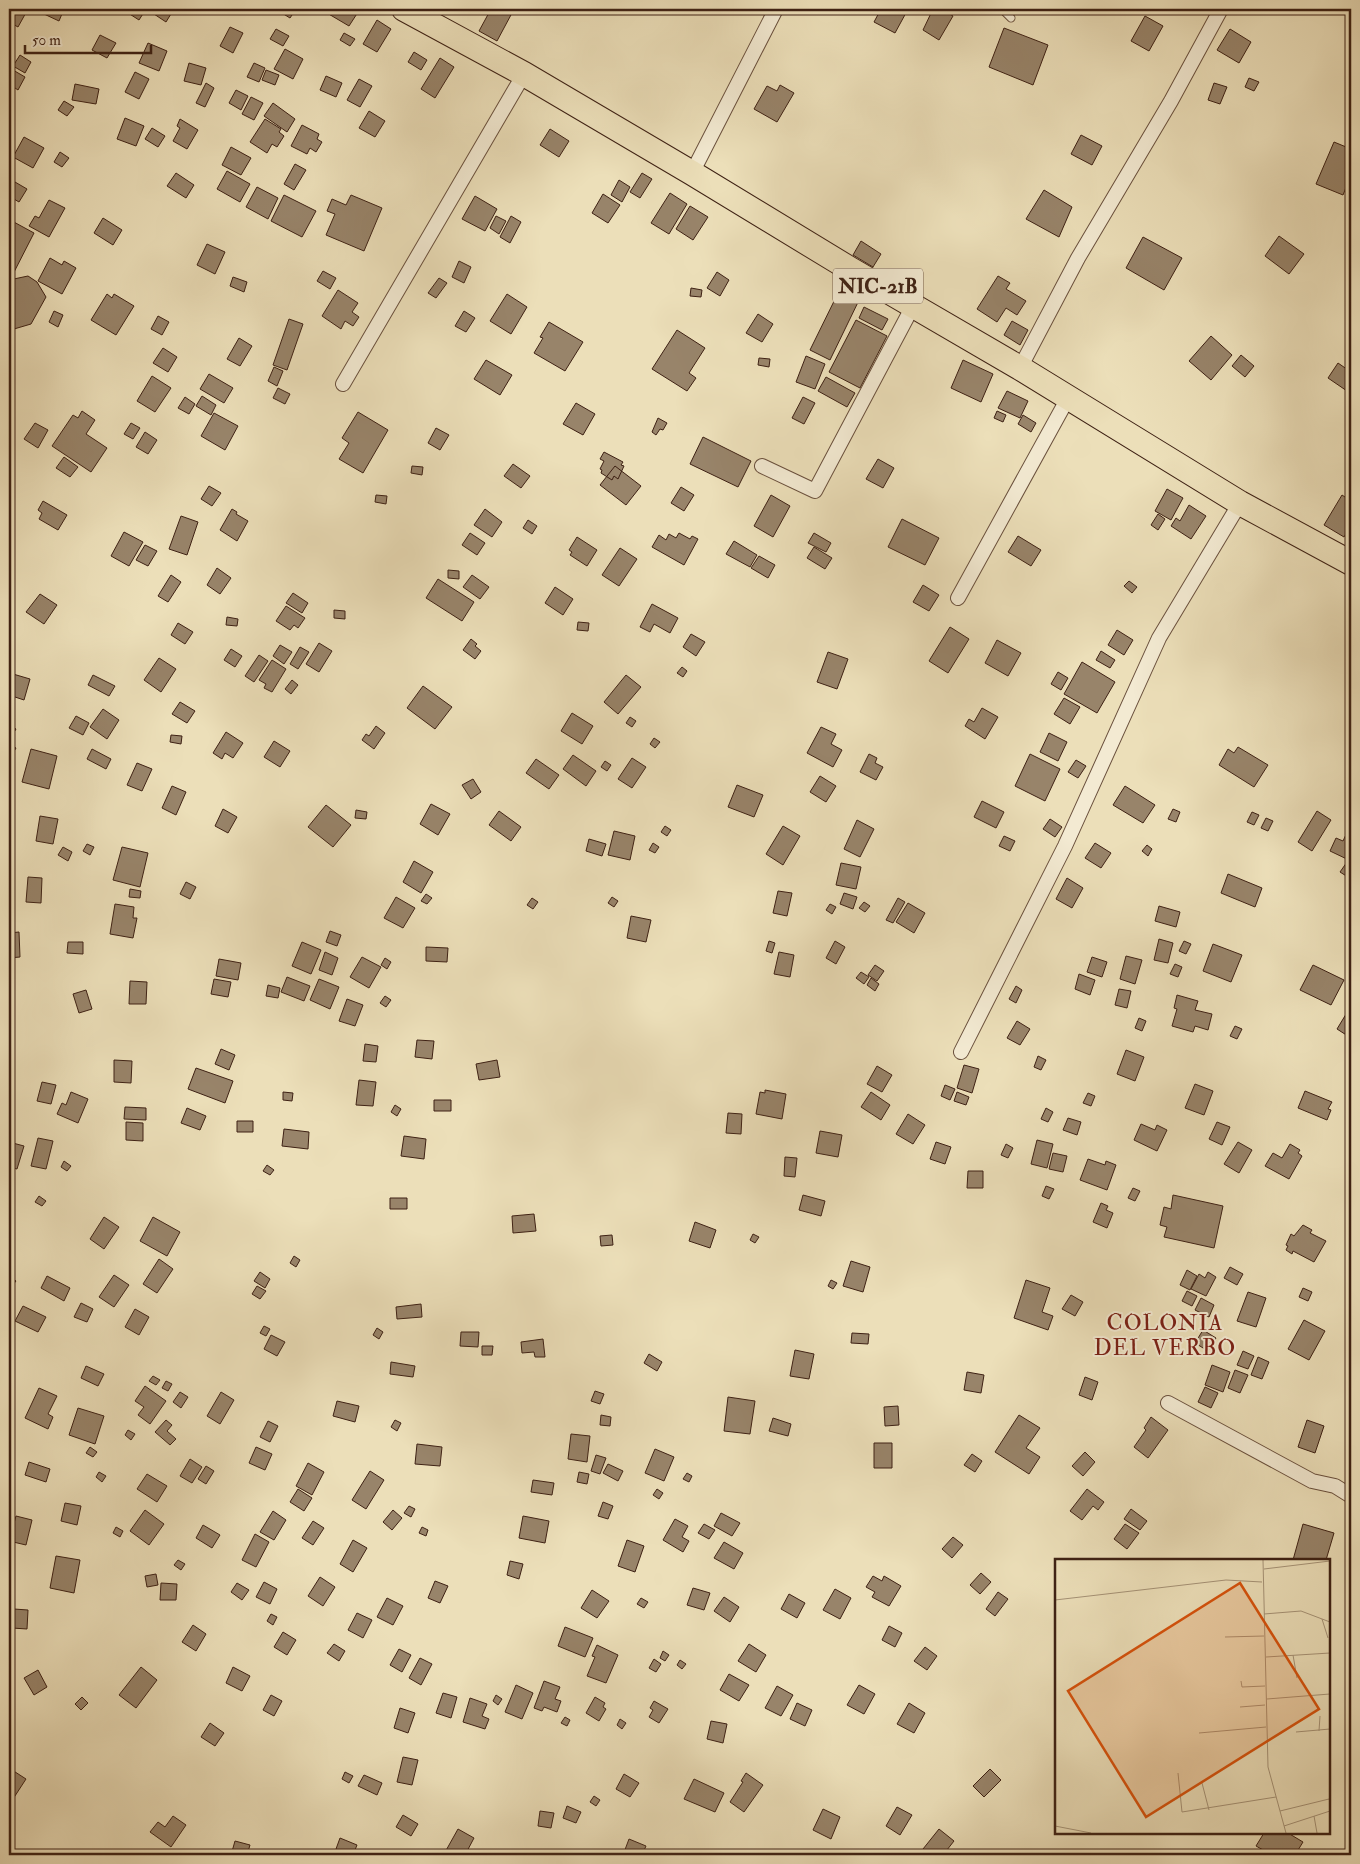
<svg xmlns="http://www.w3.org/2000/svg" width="1360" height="1864" viewBox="0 0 1360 1864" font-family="'IM FELL Double Pica',serif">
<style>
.building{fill:#98846a;stroke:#3e2114}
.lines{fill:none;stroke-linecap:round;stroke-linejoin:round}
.service-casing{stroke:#6a503d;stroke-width:9}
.minor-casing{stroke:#6a503d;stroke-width:16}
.trunk-casing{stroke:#3e2114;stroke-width:26}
.service{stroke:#f3ead2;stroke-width:7}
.minor{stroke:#f3ead2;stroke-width:14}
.trunk{stroke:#ecdfb9;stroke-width:24}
.labels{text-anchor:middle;stroke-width:4;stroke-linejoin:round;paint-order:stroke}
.shield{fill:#f3ead2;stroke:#745d4d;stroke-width:1}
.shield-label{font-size:20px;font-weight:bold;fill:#3e2114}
.neighbourhood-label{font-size:22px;letter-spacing:1px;fill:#7a1f14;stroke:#f3ead2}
.inset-road{fill:none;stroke:#a69377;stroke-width:1}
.view{fill:#d7530d;fill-opacity:0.15;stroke:#d7530d;stroke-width:2.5}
.inset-edge{fill:none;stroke:#3e2114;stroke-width:2.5}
</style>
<rect width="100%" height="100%" fill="#ecdfb9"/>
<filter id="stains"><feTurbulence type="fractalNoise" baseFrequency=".004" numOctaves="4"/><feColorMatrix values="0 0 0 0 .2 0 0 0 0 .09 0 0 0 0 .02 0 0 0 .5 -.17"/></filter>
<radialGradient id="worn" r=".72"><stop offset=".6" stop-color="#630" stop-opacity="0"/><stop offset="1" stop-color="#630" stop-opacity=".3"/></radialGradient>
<path class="building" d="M9 9H28L18 27 9 22Z
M47 9H64L59 21 44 14Z
M127 9H146L139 20 125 11Z
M157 9H174L166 22 154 14Z
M278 9H296L290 18 277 10Z
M330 9H360L349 26 327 13Z
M491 9H504L512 13 497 41 479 31Z
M881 9H904L907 11 895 33 874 22Z
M933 9H941L953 16 939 40 923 30Z
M1145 16 1163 26 1149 51 1131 41Z
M377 20 391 29 377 52 363 44Z
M230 27 243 33 233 53 220 46Z
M1004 28 1048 45 1033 85 989 67Z
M276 29 289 36 283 46 270 39Z
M1230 29 1251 42 1239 63 1217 50Z
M344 33 355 39 350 46 340 40Z
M100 35 116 43 107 58 92 50Z
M148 43 167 51 159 71 139 63Z
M285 49 303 59 293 79 274 69Z
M414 52 427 60 421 70 408 62Z
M20 55 31 62 25 73 13 66Z
M440 58 454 67 435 98 421 89Z
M189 63 206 68 201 85 184 81Z
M254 63 265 68 259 82 247 77Z
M13 70 25 77 18 90 9 84V77Z
M266 70 279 75 275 85 262 80Z
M135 72 149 79 139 99 125 92Z
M326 76 342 83 336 97 320 90Z
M1249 78 1259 82 1254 91 1245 87Z
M359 79 372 86 360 107 347 100Z
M206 83 214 88 205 107 196 103Z
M1214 83 1227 87 1220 104 1208 100Z
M75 84 99 89 96 104 72 100Z
M780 85 794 93 777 122 754 109 767 86 777 91Z
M236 90 248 96 241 110 229 103Z
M251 97 263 103 254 120 242 114Z
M64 101 74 107 67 116 58 110Z
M273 103 295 119 287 132 264 116Z
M369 111 385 121 375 137 359 128Z
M125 118 144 126 136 146 117 139Z
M180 119 198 130 187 149 173 141 180 128 177 126Z
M265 119 281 129 279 132 284 136 277 147 272 144 267 153 250 142Z
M302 125 319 134 317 139 322 142 316 152 310 148 307 154 291 146Z
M152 128 165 136 158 147 145 139Z
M550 129 569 141 559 157 540 145Z
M1081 135 1102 146 1092 165 1071 154Z
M24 137 44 148 33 168 13 157Z
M1334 142 1351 149V175L1343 195 1316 184Z
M231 147 251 158 241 175 222 165Z
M60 152 69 158 62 167 54 162Z
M295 164 306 170 294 190 284 184Z
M227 171 250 184 240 202 217 189Z
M176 173 194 185 186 198 167 186Z
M642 173 652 179 640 198 630 192Z
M619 180 630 187 622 202 611 195Z
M15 182 27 189 19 202 9 196Z
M257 187 278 198 268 219 246 207Z
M1044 190 1072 207 1059 237 1026 219Z
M670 193 687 204 669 234 651 223Z
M603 194 620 205 608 223 592 213Z
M284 195 316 211 302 237 271 221Z
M351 195 382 208 364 251 326 235 335 214 327 211 332 199 346 205Z
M475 196 497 209 485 231 462 219Z
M49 200 65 208 49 237 29 226 35 216 39 218Z
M690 206 708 217 693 240 676 229Z
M496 216 506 221 499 234 490 228Z
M511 216 521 222 510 243 500 237Z
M103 218 122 230 113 245 94 233Z
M12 221 34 233 11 278 9 277V228Z
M1279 236 1304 254 1289 274 1265 256Z
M1143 237 1182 258 1164 290 1126 268Z
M861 241 881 254 873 267 853 255Z
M207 244 225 252 215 274 197 265Z
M50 258 62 265 64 261 76 268 62 294 38 281Z
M459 261 471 267 464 283 452 277Z
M323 271 336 278 330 289 317 281Z
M717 272 729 280 720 296 707 288Z
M901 272 911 277 906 287 896 282Z
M28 276 37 282 46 297 31 324 14 329 12 328 9 334V280Z
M998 276 1010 283 1006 289 1026 301 1017 315 1006 308 997 322 977 309Z
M233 277 247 282 244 292 230 286Z
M439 278 447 283 436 298 428 293Z
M842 285 862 294 830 360 810 350Z
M691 288 702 290 701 297 690 296Z
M338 290 358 303 352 312 359 317 353 326 345 321 341 329 322 316Z
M107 294 112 298 114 294 134 306 116 335 91 320Z
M507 294 527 307 511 334 490 321Z
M864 307 888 319 882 330 859 318Z
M54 311 63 315 58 327 49 322Z
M464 311 475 318 466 332 455 326Z
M758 314 773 324 762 342 746 333Z
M158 316 169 322 162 335 151 329Z
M289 319 303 324 287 370 273 365Z
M856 320 887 336 860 388 829 372Z
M1012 321 1028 330 1020 345 1004 335Z
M549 322 583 342 565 371 534 353 543 338 540 337Z
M677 330 705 348 689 373 696 378 687 391 652 369Z
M1211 336 1232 355 1211 380 1189 361Z
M239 338 252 346 240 366 227 359Z
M163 348 177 357 168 372 153 363Z
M1241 355 1254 366 1245 377 1232 366Z
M806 356 825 364 815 389 796 382Z
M759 358 770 359 769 367 758 365Z
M486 360 512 375 500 395 474 379Z
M963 360 993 374 981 402 951 388Z
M1338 363 1351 372V385L1347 391 1328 378Z
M274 367 283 371 277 386 268 381Z
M209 374 233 388 224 403 200 389Z
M152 376 171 388 155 412 137 401Z
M826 377 855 393 847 407 818 391Z
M278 388 290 394 285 404 273 398Z
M1007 391 1028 401 1020 418 998 408Z
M202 396 216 405 211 415 196 406Z
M185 397 195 404 189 414 178 408Z
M803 397 815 403 804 424 792 418Z
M576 403 595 414 583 435 563 424Z
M82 411 95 420 86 434 107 448 91 472 52 446 73 415 78 418Z
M997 411 1006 415 1003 422 994 418Z
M358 412 388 430 363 473 339 459 349 443 342 438Z
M214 413 238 426 225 450 201 436Z
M1023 415 1036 423 1031 432 1018 424Z
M658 418 667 423 663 430 660 429 656 435 652 432Z
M35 423 48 430 38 448 24 439Z
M131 423 140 428 133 439 124 434Z
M436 428 449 435 440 450 428 443Z
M145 432 157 440 148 454 136 447Z
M703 437 751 461 738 487 690 464Z
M604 452 623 462 621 465 624 466 618 479 614 476 612 480 601 473 602 470 600 469 604 461 600 459Z
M64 457 78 467 70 477 56 468Z
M878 459 894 468 883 488 866 479Z
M513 464 530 476 521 488 504 476Z
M412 466 423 467 422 475 411 473Z
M615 466 641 486 626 505 600 485Z
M209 486 221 493 212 506 201 499Z
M681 487 694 495 684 511 671 503Z
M1167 489 1183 498 1171 520 1155 511Z
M376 495 387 496 386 504 375 502Z
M771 495 790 506 773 537 754 526Z
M1342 495 1351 501V525L1344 537 1324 525Z
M43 501 67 515 58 530 39 519 42 513 38 510Z
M1189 505 1206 516 1191 539 1171 526 1176 518 1180 521Z
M232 509 237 512 236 514 248 521 237 541 220 530Z
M485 509 502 522 492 537 474 525Z
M1158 514 1165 519 1158 530 1151 525Z
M181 516 198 522 187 555 169 549Z
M902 519 939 538 925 565 888 547Z
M528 520 537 526 532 534 523 528Z
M124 532 143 542 129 566 111 556Z
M470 533 485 543 477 555 462 545Z
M679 533 690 539 692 536 698 539 684 565 652 547 659 535 666 540 669 534 676 538Z
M814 533 831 543 826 552 808 543Z
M1018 536 1041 550 1031 566 1008 552Z
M577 537 597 550 587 566 570 555 572 552 569 550Z
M734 541 757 555 750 567 726 554Z
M145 545 157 551 148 566 136 560Z
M814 547 832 558 825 569 807 558Z
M620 548 637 559 619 586 602 575Z
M759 556 775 565 768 578 751 568Z
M217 568 231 578 220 594 207 585Z
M448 570 459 571V579L448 578Z
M171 575 181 582 168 602 158 596Z
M472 575 489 587 480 599 463 587Z
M438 579 474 602 462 621 426 598Z
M1129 581 1137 587 1132 593 1124 586Z
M923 585 939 595 929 611 913 602Z
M555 587 573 599 563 615 545 603Z
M293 593 308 603 302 613 286 603Z
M40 594 57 605 44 624 26 612Z
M652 604 678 618 670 633 654 624 650 632 640 627Z
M286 606 305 618 298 628 294 625 290 630 276 621Z
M334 610 345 611V619L334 618Z
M227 617 238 619 237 626 226 625Z
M578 622 589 623 588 631 577 630Z
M178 623 193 632 185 644 171 635Z
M950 627 969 639 948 673 929 661Z
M1117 630 1133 640 1124 655 1108 645Z
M691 634 705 642 696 656 683 647Z
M471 639 477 644 475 646 481 651 475 659 463 650Z
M997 640 1021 653 1008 676 985 663Z
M319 643 332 651 319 672 306 664Z
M280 645 292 652 284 664 273 656Z
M300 647 309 652 298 669 290 664Z
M231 649 242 656 235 667 224 660Z
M1101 651 1115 660 1110 668 1096 660Z
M828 652 848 659 837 689 817 682Z
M259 655 268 661 254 682 245 676Z
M159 658 176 669 161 692 144 680Z
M272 660 286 669 272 692 264 688 266 684 259 680Z
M1082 662 1115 682 1097 713 1064 694Z
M682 667 687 671 683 677 677 673Z
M1058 672 1068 678 1061 690 1051 684Z
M13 674 30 679 24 700 9 695Z
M93 675 115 686 109 696 88 685Z
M626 675 641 687 618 714 604 702Z
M292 680 298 685 291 694 285 689Z
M423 686 452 707 435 729 407 708Z
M1064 698 1080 707 1070 724 1054 714Z
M180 702 195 711 187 723 172 714Z
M982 708 998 717 985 739 965 726 969 719 974 722Z
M103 709 119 720 107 739 90 727Z
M572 713 593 726 582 744 561 731Z
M76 716 89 723 83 735 69 728Z
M630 717 636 721 632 727 626 723Z
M9 725 16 729 10 739H9Z
M376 726 385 733 374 749 362 740 366 734 369 736Z
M821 727 836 734 831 744 842 750 833 767 807 753Z
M226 732 243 743 233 758 225 753 222 759 213 753Z
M1049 733 1067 742 1058 761 1040 752Z
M171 735 182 736 181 744 170 742Z
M654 738 660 742 655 748 650 744Z
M274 741 290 751 280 767 264 757Z
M9 744 16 748 9 760Z
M1238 747 1268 765 1254 787 1219 765 1228 749 1234 753Z
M31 749 57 756 49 789 22 782Z
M92 749 111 759 106 769 87 759Z
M869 754 877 758 875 763 883 767 876 780 860 772Z
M1030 754 1060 769 1045 801 1015 786Z
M573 755 596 771 586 786 563 769Z
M632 758 646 767 632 788 618 779Z
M536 759 559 775 549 789 526 773Z
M1076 760 1086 766 1078 778 1068 772Z
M605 761 611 765 607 771 601 767Z
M137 763 152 769 142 791 127 785Z
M820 776 836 786 826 802 810 792Z
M473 779 481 792 471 799 462 785Z
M737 785 763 795 754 817 728 807Z
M172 786 186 792 176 815 162 808Z
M1125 786 1155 805 1143 823 1113 805Z
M982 801 1004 812 996 828 974 817Z
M431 804 450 814 438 835 420 824Z
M326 805 351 825 333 847 308 827Z
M223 809 237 817 228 833 215 826Z
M1173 809 1180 812 1176 822 1168 819Z
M356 810 367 812 366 819 355 818Z
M499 811 521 827 511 841 489 825Z
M1317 811 1331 820 1312 851 1298 842Z
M1252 812 1259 815 1254 825 1247 822Z
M40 816 58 819 53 844 36 841Z
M1266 818 1273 821 1268 831 1261 828Z
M1050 819 1062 827 1055 837 1043 829Z
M857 820 874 829 860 857 844 849Z
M665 826 671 830 667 836 661 832Z
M783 826 800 836 783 865 766 854Z
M1350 826H1351V861L1330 851 1336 838 1343 841Z
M614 831 635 836 630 860 608 855Z
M1004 836 1015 841 1010 851 999 846Z
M589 839 606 844 602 856 586 851Z
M653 843 659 847 655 853 649 850Z
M1095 843 1111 853 1101 868 1085 858Z
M87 844 94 847 90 855 83 851Z
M1147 845 1152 849 1148 856 1142 851Z
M63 847 72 852 68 861 58 855Z
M122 847 148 853 140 887 113 880Z
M414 861 433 872 421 893 403 882Z
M1347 862 1351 865V879L1340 872Z
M841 863 861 867 856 889 836 885Z
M1228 874 1262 888 1255 907 1221 893Z
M28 877 42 878 41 903 26 902Z
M1067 878 1083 888 1072 908 1056 899Z
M186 882 196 887 190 899 180 894Z
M130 889 141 891 140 898 129 897Z
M778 891 792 893 787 916 773 913Z
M844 893 857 897 853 909 840 904Z
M426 894 432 898 427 904 421 901Z
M396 897 415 908 403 928 384 918Z
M612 897 618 901 614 907 608 903Z
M532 898 538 902 533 909 527 905Z
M898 898 905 902 893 923 886 920Z
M864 902 870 906 865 912 859 908Z
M908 903 925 913 914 933 896 922Z
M115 904 134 907 133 918H137L133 938 110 934Z
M830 904 836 907 832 914 826 910Z
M1159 906 1180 912 1176 927 1155 921Z
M631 916 651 920 646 942 627 938Z
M330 931 341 935 337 946 326 942Z
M19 932 20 957 9 958V933Z
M1159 939 1173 943 1168 963 1154 960Z
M769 941 775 943 772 953 766 951Z
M835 941 845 947 836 964 826 958Z
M1184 941 1191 944 1186 954 1179 951Z
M68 942H83V954L67 953Z
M302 942 321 950 311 974 292 966Z
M1213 944 1242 955 1231 982 1203 971Z
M426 947 448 948 447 962 426 961Z
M325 952 338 958 332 975 319 970Z
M779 952 794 955 790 977 774 974Z
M1126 956 1142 960 1135 984 1120 979Z
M362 957 381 967 369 988 350 977Z
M1092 957 1107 962 1102 977 1087 972Z
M385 958 391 962 387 969 381 965Z
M219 959 241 963 238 980 216 976Z
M1175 964 1182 967 1178 977 1170 974Z
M875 965 884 971 877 981 868 975Z
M1313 965 1344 980 1331 1005 1300 990Z
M861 972 869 977 864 984 856 978Z
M1079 974 1095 980 1090 995 1075 989Z
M287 977 310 986 304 1001 281 992Z
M871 978 879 984 875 991 867 985Z
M214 979 231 982 228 997 211 994Z
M319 979 339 987 330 1009 310 1000Z
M130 981 147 982 146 1004H129Z
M268 985 280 988 278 998 266 996Z
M1016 986 1022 990 1016 1003 1009 999Z
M1119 989 1131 991 1127 1008 1115 1005Z
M86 990 92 1009 79 1013 73 994Z
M1177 995 1198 1001 1195 1010 1212 1014 1208 1030 1195 1026 1193 1032 1172 1026 1177 1009 1174 1008Z
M385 996 391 1000 386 1007 380 1003Z
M347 999 363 1005 355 1026 339 1021Z
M1351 1006V1038L1337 1029Z
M1139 1018 1146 1021 1142 1031 1135 1028Z
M1017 1021 1030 1029 1020 1045 1007 1038Z
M1235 1026 1242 1029 1237 1039 1230 1036Z
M417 1040 434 1041 432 1059 415 1057Z
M365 1044 378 1046 376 1062 363 1061Z
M221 1049 235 1055 229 1070 215 1064Z
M1126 1050 1144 1057 1135 1081 1117 1074Z
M1038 1056 1046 1060 1041 1070 1034 1067Z
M114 1060 132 1061 131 1083 114 1082Z
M497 1060 500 1077 479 1080 476 1064Z
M964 1065 979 1069 972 1093 957 1088Z
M877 1066 892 1075 882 1092 867 1084Z
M196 1068 233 1081 225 1103 188 1089Z
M359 1080 376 1082 373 1106 356 1105Z
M42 1082 56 1085 51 1104 37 1101Z
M1195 1084 1213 1091 1204 1115 1185 1108Z
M945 1085 955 1089 950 1100 941 1096Z
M765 1090 786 1094 782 1119 756 1114 760 1092 765 1093Z
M1305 1091 1332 1102 1328 1109 1331 1110 1327 1120 1298 1108Z
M71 1092 88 1099 78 1123 57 1114 62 1103 66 1105Z
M283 1092 293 1093 292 1101 283 1100Z
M871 1092 890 1105 881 1120 861 1107Z
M957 1092 969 1097 966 1105 954 1101Z
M1088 1093 1095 1096 1091 1106 1083 1103Z
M434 1100H451V1111H434Z
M395 1105 401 1109 397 1116 391 1112Z
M125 1107 146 1108V1120L124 1119Z
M187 1108 206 1116 200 1130 181 1123Z
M1046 1108 1053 1112 1048 1122 1041 1119Z
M728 1113 742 1114 741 1134 726 1133Z
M908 1114 925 1125 913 1144 896 1134Z
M1068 1118 1081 1122 1077 1135 1063 1130Z
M237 1121H253V1132H237Z
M126 1122 143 1123V1141L126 1140Z
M1217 1122 1230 1127 1222 1145 1209 1139Z
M1141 1124 1155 1130 1157 1125 1167 1130 1157 1151 1134 1140Z
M284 1129 309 1132 308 1149 282 1146Z
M820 1131 842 1135 838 1157 816 1153Z
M404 1136 426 1139 424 1159 401 1156Z
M38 1138 53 1141 46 1169 31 1166Z
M1037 1140 1053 1144 1047 1168 1031 1164Z
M9 1142 24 1146 17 1169 9 1167Z
M936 1142 951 1147 945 1164 930 1159Z
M1238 1142 1252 1150 1239 1173 1224 1164Z
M1006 1144 1013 1148 1008 1158 1001 1155Z
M1290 1144 1300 1150 1298 1153 1302 1156 1289 1179 1265 1166 1273 1153 1282 1158Z
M1053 1153 1067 1156 1063 1172 1049 1169Z
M785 1157 797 1158 795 1177 784 1176Z
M1088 1159 1105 1165 1106 1161 1116 1165 1107 1190 1080 1180Z
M64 1161 71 1166 67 1171 61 1167Z
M267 1165 274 1170 270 1175 263 1171Z
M968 1171H983V1188H967Z
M1046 1186 1054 1189 1049 1199 1042 1196Z
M1133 1188 1140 1191 1135 1201 1128 1198Z
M803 1195 825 1201 821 1216 799 1210Z
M1173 1195 1223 1206 1214 1248 1164 1237 1167 1227 1160 1225 1164 1207 1171 1209Z
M39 1196 46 1201 42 1206 35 1202Z
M390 1198H407V1209H390Z
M1101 1203 1108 1206 1106 1210 1113 1213 1107 1228 1093 1222Z
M534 1214 536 1231 513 1233 512 1216Z
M104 1217 119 1227 104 1249 90 1239Z
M153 1217 180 1232 167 1256 140 1241Z
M695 1222 716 1230 710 1248 689 1241Z
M1303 1225 1312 1230 1310 1233 1326 1241 1314 1262 1293 1251 1292 1254 1286 1250 1288 1246 1286 1245 1291 1234 1294 1236Z
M753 1234 759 1237 755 1243 750 1240Z
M612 1235 613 1245 601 1246 600 1236Z
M294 1256 300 1260 296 1267 290 1263Z
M159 1259 173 1269 157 1293 143 1284Z
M851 1261 870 1267 863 1292 843 1286Z
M1230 1267 1243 1274 1237 1285 1224 1278Z
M1187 1270 1197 1276 1190 1290 1180 1285Z
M260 1272 270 1279 265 1288 254 1281Z
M1208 1272 1216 1277 1206 1296 1191 1289 1199 1274 1205 1278Z
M114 1275 129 1285 114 1307 99 1297Z
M9 1276 16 1281 12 1286 9 1284Z
M47 1276 70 1288 64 1301 41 1288Z
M831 1280 837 1283 833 1289 828 1286Z
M1026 1280 1050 1288 1042 1312 1053 1316 1048 1330 1014 1318Z
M257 1286 266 1291 260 1299 252 1294Z
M1303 1288 1312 1292 1308 1301 1299 1297Z
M1187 1291 1197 1296 1192 1306 1182 1301Z
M1248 1292 1266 1298 1256 1327 1237 1321Z
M1071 1295 1083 1302 1075 1316 1062 1309Z
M1201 1298 1214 1305 1209 1317 1195 1310Z
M81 1303 93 1309 87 1322 74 1317Z
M421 1304 422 1317 397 1319 396 1307Z
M23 1306 46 1317 38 1332 15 1321Z
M135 1309 149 1317 139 1335 125 1327Z
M1304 1320 1325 1331 1309 1360 1288 1349Z
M264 1326 270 1329 266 1336 260 1333Z
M377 1328 383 1332 379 1339 373 1335Z
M1203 1330 1216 1338 1208 1351 1195 1343Z
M461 1332H479L478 1347 460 1346Z
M852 1333 869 1334 868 1344 851 1343Z
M271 1335 285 1342 277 1356 264 1349Z
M543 1339 545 1357H535L534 1352 522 1353 521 1342Z
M482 1346H493L492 1355H482Z
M795 1350 814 1354 809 1379 790 1376Z
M1243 1351 1254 1356 1248 1369 1237 1365Z
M649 1354 662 1362 657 1371 644 1363Z
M1258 1357 1269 1362 1262 1379 1251 1375Z
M391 1362 415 1366 413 1377 390 1374Z
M1212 1365 1230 1372 1223 1392 1205 1385Z
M86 1366 104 1374 98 1386 81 1378Z
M1235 1370 1248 1375 1240 1393 1228 1388Z
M967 1372 984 1375 981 1393 964 1390Z
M153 1376 160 1380 156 1385 149 1381Z
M1085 1377 1098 1382 1092 1400 1079 1395Z
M166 1381 172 1384 168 1391 162 1388Z
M145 1386 166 1401 150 1424 138 1415 144 1407 135 1401Z
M1205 1387 1218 1393 1211 1408 1198 1402Z
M39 1388 57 1396 48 1414 53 1417 48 1429 25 1418Z
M595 1391 604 1394 600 1404 591 1401Z
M180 1392 188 1397 181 1408 173 1402Z
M221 1392 234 1400 220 1424 207 1416Z
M728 1397 755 1401 750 1434 724 1431Z
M337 1401 359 1406 355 1422 333 1416Z
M898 1406 899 1425 885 1426 884 1407Z
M78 1408 104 1416 95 1444 69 1435Z
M601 1415 611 1417 610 1426 600 1425Z
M1019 1415 1040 1428 1026 1448 1040 1457 1029 1474 995 1452Z
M1151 1417 1168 1430 1148 1458 1134 1447 1146 1430 1144 1428Z
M773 1418 791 1424 788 1436 769 1431Z
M166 1420 172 1425 167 1431 176 1439 170 1445 155 1432Z
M395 1420 401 1423 397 1431 391 1427Z
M1307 1420 1324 1426 1315 1453 1298 1447Z
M268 1421 278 1426 270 1442 260 1437Z
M128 1430 135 1434 131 1440 125 1435Z
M571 1434 590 1436 587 1462 568 1459Z
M874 1443H892V1468H874Z
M417 1444 442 1447 440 1466 415 1464Z
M90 1447 97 1452 93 1457 86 1453Z
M256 1447 272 1454 265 1470 249 1463Z
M655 1449 674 1457 664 1481 645 1473Z
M1085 1452 1095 1462 1083 1476 1072 1466Z
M972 1454 982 1461 975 1472 964 1465Z
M596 1455 606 1458 600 1474 591 1471Z
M190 1459 202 1467 192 1483 180 1476Z
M29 1462 50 1469 46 1482 25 1475Z
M308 1463 324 1472 312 1495 296 1486Z
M608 1464 623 1471 618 1481 603 1473Z
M206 1466 214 1471 206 1484 198 1479Z
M370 1471 384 1480 366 1509 352 1500Z
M99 1472 106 1476 102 1482 96 1477Z
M579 1472 589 1474 587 1484 577 1482Z
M687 1473 692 1476 689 1482 683 1479Z
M147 1474 167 1486 157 1502 137 1489Z
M533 1480 554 1483 552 1495 531 1492Z
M298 1489 312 1498 304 1511 290 1502Z
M657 1489 663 1493 659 1499 653 1495Z
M1087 1489 1104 1502 1098 1510 1093 1506 1082 1520 1070 1511Z
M603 1502 613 1506 608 1519 598 1516Z
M65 1503 81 1506 77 1525 61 1521Z
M409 1506 415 1509 411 1517 404 1513Z
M1131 1509 1147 1521 1140 1530 1124 1519Z
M145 1510 164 1524 149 1545 130 1531Z
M393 1510 402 1518 392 1530 383 1522Z
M273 1511 286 1520 274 1540 260 1532Z
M721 1513 740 1523 732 1536 714 1526Z
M16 1516 32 1520 26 1545 9 1541Z
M523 1516 549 1521 545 1543 519 1538Z
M675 1519 688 1526 682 1537 689 1541 683 1552 663 1540Z
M313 1521 324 1528 313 1545 302 1538Z
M704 1524 715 1530 709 1539 698 1533Z
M1125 1524 1139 1533 1127 1549 1114 1539Z
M1303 1524 1334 1533 1326 1560H1293Z
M203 1525 220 1535 212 1548 196 1538Z
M116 1527 123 1531 120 1537 113 1533Z
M422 1527 428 1530 426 1536 419 1533Z
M255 1534 269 1542 256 1567 242 1560Z
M953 1537 963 1545 952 1558 942 1549Z
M353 1540 367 1548 353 1572 340 1564Z
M627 1540 644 1546 635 1572 618 1566Z
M724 1542 743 1553 734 1569 714 1558Z
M56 1556 80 1560 74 1593 50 1588Z
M178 1560 185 1564 181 1570 174 1565Z
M510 1561 523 1564 519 1579 507 1575Z
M981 1573 991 1582 980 1594 970 1585Z
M156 1574 158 1585 147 1587 145 1576Z
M873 1576 882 1581 884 1576 901 1586 889 1606 872 1597 875 1592 866 1587Z
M320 1577 335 1587 323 1606 308 1596Z
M435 1581 448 1586 440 1603 428 1598Z
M264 1582 277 1589 270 1604 256 1597Z
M161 1583 177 1584 176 1600H160Z
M237 1583 249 1590 242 1600 231 1592Z
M693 1588 710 1593 704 1610 687 1605Z
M835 1589 851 1598 840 1619 823 1610Z
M592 1590 609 1601 597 1618 581 1608Z
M998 1592 1008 1599 995 1616 986 1609Z
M789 1594 805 1603 797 1618 781 1609Z
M724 1597 739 1607 730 1622 714 1611Z
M387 1598 403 1606 393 1625 377 1617Z
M641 1598 648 1602 644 1608 637 1604Z
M14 1609 28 1610 27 1629 12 1628Z
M357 1613 372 1620 363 1638 348 1630Z
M271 1614 277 1617 273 1625 267 1621Z
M193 1625 206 1634 196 1651 182 1642Z
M889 1626 902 1633 895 1647 882 1640Z
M565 1627 593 1638 585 1657 558 1646Z
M283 1632 296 1640 287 1655 274 1647Z
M334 1644 345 1651 339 1661 327 1653Z
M749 1644 766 1655 756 1672 738 1661Z
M597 1645 618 1655 606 1683 587 1676 595 1657 592 1656Z
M925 1647 937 1656 927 1670 914 1661Z
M399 1649 411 1655 402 1672 390 1665Z
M663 1651 669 1655 665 1661 660 1658Z
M420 1658 432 1664 421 1685 409 1678Z
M654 1659 661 1664 656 1672 649 1668Z
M680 1660 686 1664 682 1669 677 1665Z
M141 1667 157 1680 136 1708 119 1695Z
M233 1667 250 1676 242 1691 226 1683Z
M38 1670 47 1687 34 1695 24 1678Z
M729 1674 749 1685 739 1701 720 1690Z
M544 1681 560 1687 555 1699 561 1701 557 1712 544 1707 542 1711 534 1708Z
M516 1685 533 1693 522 1719 505 1712Z
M859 1685 875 1694 864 1714 847 1705Z
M777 1686 793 1695 781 1716 765 1708Z
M443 1693 457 1697 451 1718 436 1713Z
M271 1695 282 1701 274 1716 263 1710Z
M496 1695 502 1699 498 1705 493 1701Z
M82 1697 88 1703 81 1710 75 1704Z
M595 1697 605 1703 603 1707 606 1709 599 1721 586 1713Z
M470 1698 487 1704 482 1716 489 1719 485 1729 463 1722Z
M654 1701 668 1709 659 1723 649 1717 653 1710 650 1708Z
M797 1703 812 1710 805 1726 790 1719Z
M909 1703 925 1713 914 1733 897 1724Z
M400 1708 415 1713 408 1733 394 1728Z
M565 1717 570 1720 567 1726 561 1723Z
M620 1719 626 1723 622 1729 617 1725Z
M711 1721 727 1724 723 1743 707 1739Z
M210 1723 224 1733 215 1746 201 1737Z
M403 1757 418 1760 412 1785 397 1782Z
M9 1768 26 1779 13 1799 9 1797Z
M990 1769 1001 1780 984 1797 973 1786Z
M345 1772 353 1776 349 1783 342 1779Z
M746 1773 763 1785 744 1812 730 1802 743 1782 741 1781Z
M624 1774 639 1783 630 1797 616 1789Z
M364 1775 382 1783 377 1795 358 1786Z
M694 1779 724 1793 715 1812 684 1799Z
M594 1796 600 1800 596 1806 590 1802Z
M567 1806 581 1812 576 1823 563 1818Z
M897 1807 912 1815 900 1835 886 1826Z
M823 1809 840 1817 831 1839 813 1830Z
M540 1811 554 1813 551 1828 538 1826Z
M403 1815 418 1824 411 1836 396 1827Z
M173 1816 186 1825 171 1847 150 1832 158 1822 165 1827Z
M458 1829 474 1838 465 1855H446L444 1854Z
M939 1829 954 1841 943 1855H931L923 1849Z
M1264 1833H1288L1303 1842 1295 1855H1272L1256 1846Z
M340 1838 357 1845 353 1855 336 1849Z
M629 1839 646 1846 642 1855H623Z
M235 1841 250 1845 247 1855H231Z"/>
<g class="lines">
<g class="service-casing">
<path id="service" d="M1002 9 1011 18"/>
</g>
<g class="minor-casing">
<path id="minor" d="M692 173 776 9
M1020 368 1078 258 1171 101 1221 9
M343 384 524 74
M762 466 815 491 913 306
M958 598 1068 398
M961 1052 1065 846 1159 638 1240 503
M1168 1403 1312 1481 1335 1486 1351 1496"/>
</g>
<g class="trunk-casing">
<path id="trunk" d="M404 9 524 74 692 173 850 269 1020 368 1240 503 1351 563"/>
</g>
<use href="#service" class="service"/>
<use href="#minor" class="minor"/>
<use href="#trunk" class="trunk"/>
</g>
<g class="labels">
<rect class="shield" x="833" y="268.5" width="90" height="35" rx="4"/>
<g class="shield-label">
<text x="878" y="293">NIC-21B</text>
</g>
<g class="neighbourhood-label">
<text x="1165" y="1330">COLONIA<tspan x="1165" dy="25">DEL VERBO</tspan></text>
</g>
</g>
<g transform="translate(1055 1559)">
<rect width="275" height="275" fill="#ecdfb9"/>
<path class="inset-road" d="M208 1 213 208 231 274M209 10 275 2M0 41 171 21 207 23M209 55 246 52 275 63M267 60 273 79M170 78 209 77M238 96 242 119M211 98 275 94M186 122 187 128 210 127M212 140 275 135M185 148 210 146M264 172 265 157M241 173 275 170M144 174 211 168M123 214 127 253 221 238M147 224 154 251M225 252 274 240 275 243M259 257 262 274M0 267 36 274M229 267 275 252"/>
<path class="view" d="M185 24 264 150 91 258 13 132Z"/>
<rect width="275" height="275" class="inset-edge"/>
</g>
<rect width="1360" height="1864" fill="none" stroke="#ecdfb9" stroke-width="30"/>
<rect x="10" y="10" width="1340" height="1844" fill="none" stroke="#3e2114" stroke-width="2.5"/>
<rect x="15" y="15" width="1330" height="1834" fill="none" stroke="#3e2114"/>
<path d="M25 45v8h126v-8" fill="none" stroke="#3e2114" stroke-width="2.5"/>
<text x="32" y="45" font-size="15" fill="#3e2114" stroke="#f3ead2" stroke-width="4" paint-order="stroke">50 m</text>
<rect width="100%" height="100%" filter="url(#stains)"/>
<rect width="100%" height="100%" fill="url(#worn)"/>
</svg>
